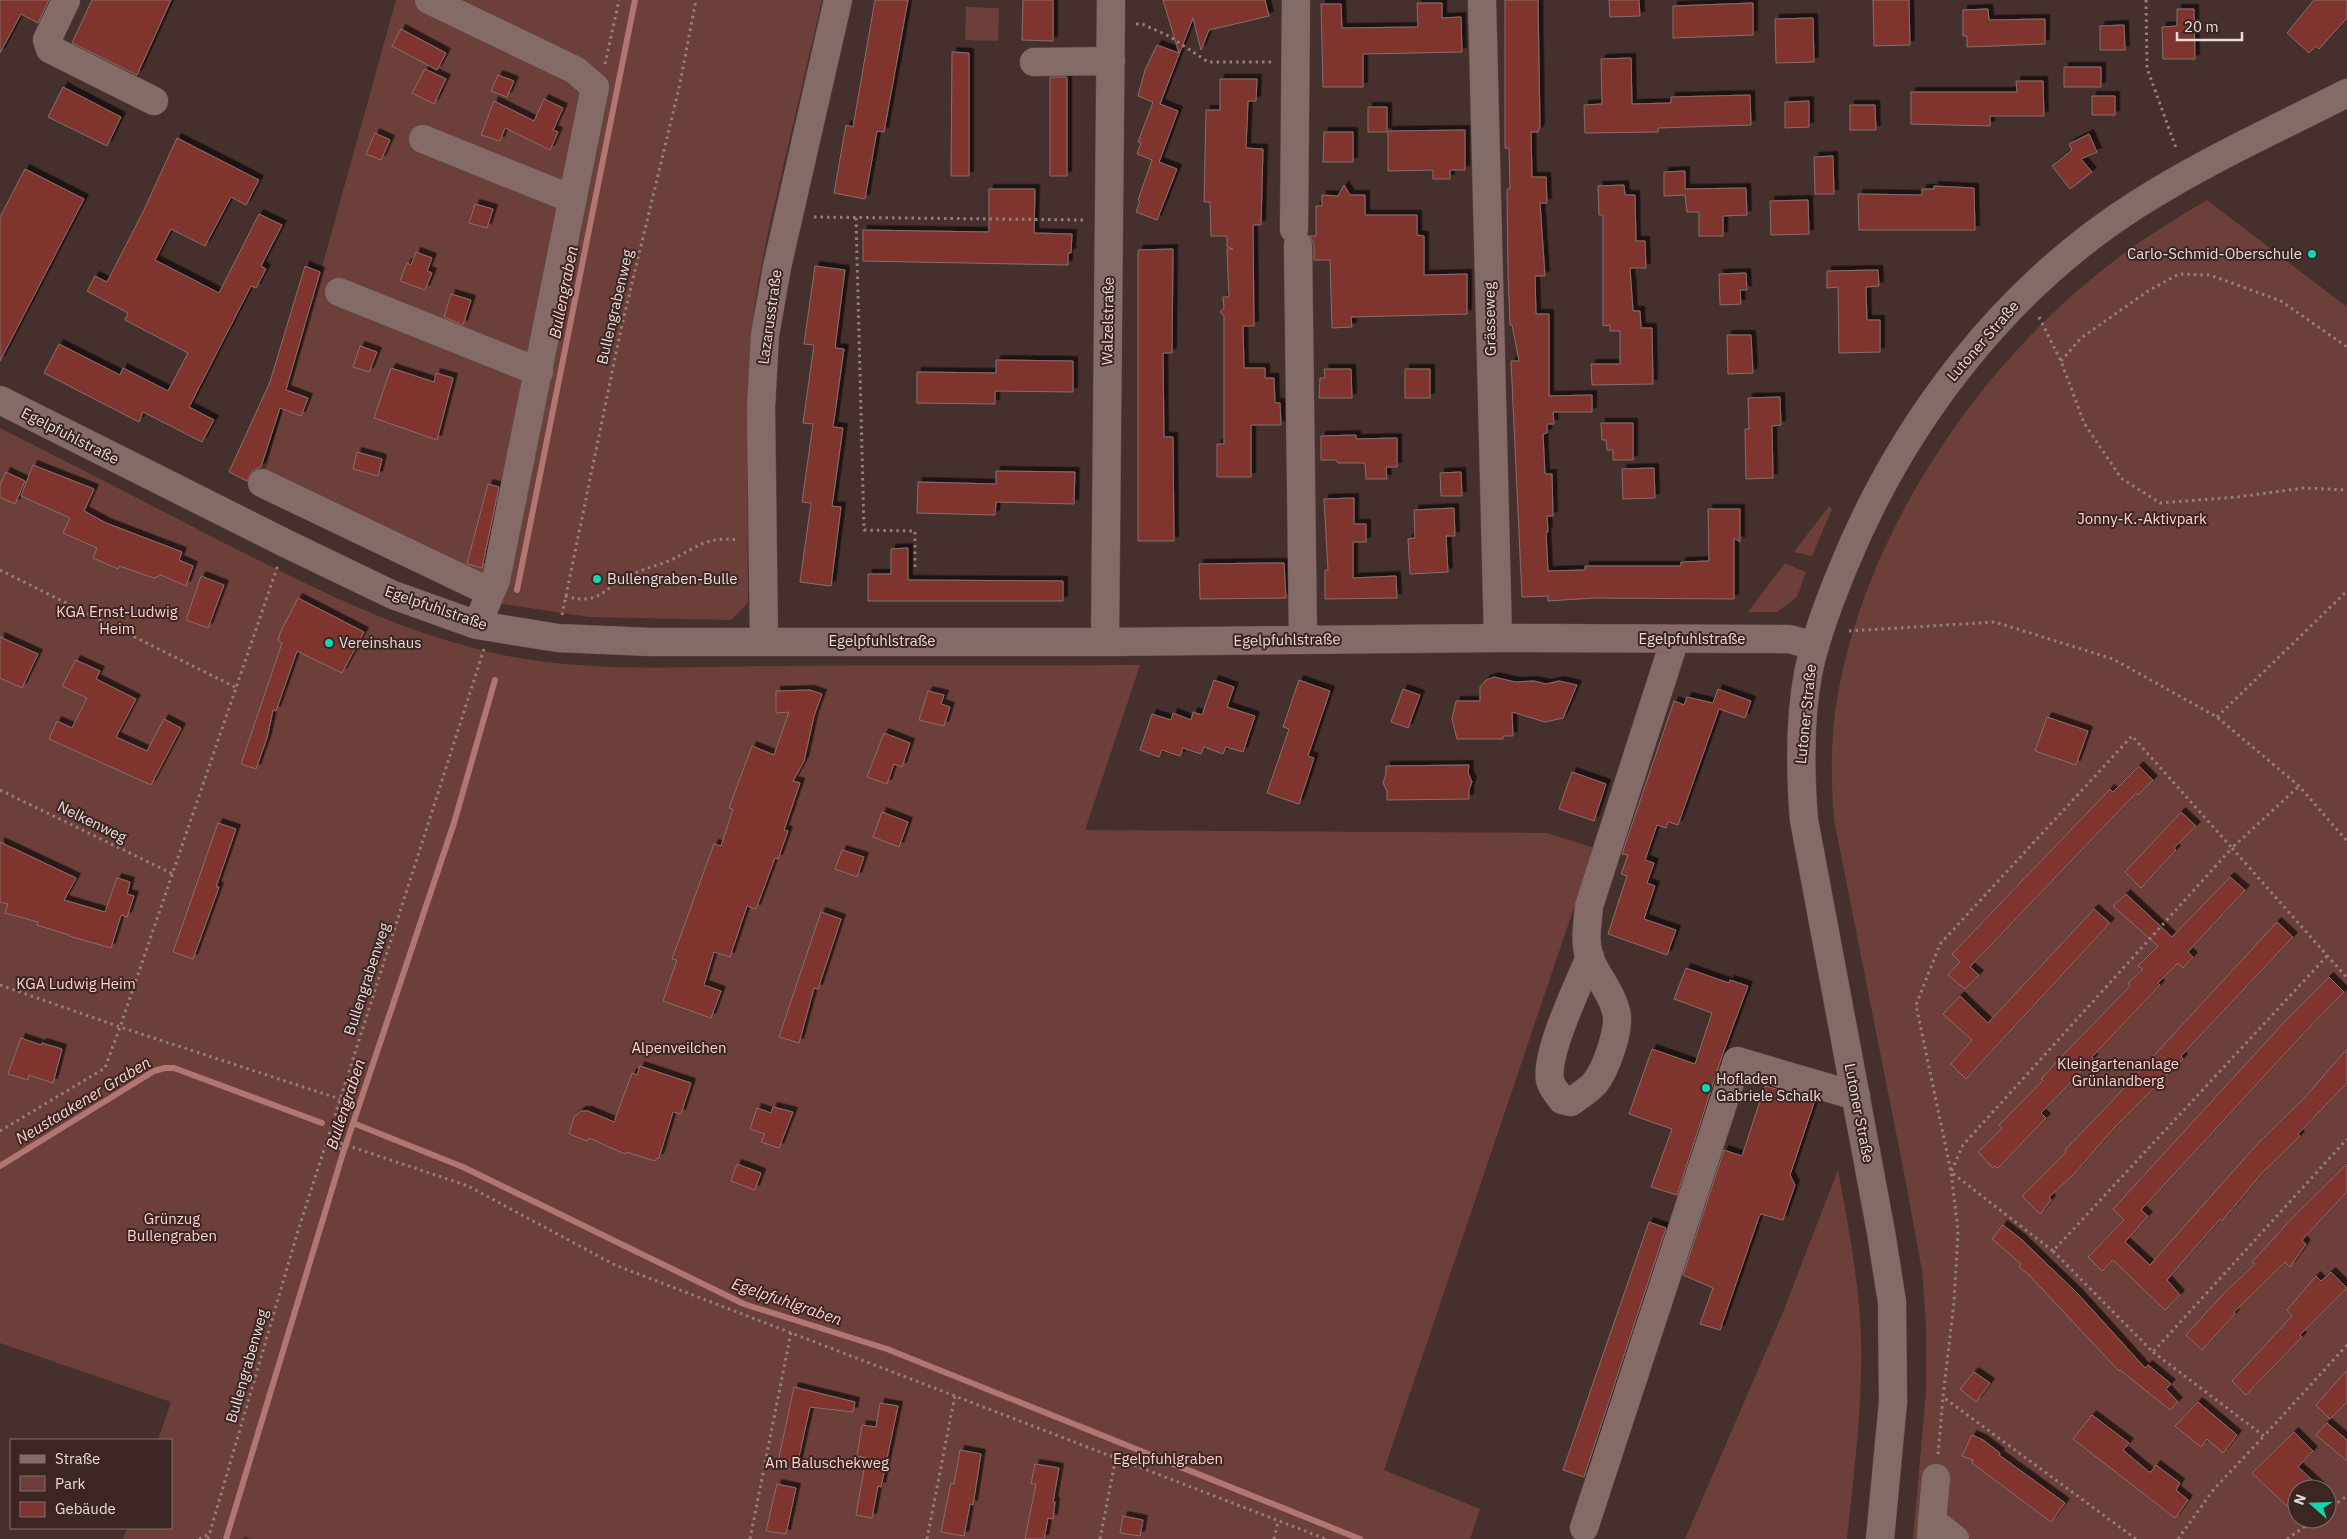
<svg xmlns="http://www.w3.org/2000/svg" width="2347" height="1539" viewBox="0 0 2347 1539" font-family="'IBM Plex Sans',sans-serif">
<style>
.green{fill:#6c3f3a;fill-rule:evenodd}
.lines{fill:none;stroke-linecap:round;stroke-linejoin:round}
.stream{stroke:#b17671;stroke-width:6}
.building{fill:#7f342f;stroke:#886e6b;filter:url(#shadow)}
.minor-casing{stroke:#614e4c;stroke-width:29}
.path{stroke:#92807d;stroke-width:3;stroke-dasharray:2.5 4;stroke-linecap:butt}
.minor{stroke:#846b68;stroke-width:28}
.poi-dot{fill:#13d5b3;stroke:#3b2624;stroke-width:2}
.labels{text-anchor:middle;stroke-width:4;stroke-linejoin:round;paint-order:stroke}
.poi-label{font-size:15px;fill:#e9dbd9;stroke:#3b2624;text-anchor:start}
.street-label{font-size:15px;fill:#e9dbd9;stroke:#3b2624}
.park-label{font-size:15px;fill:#ffcfca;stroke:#3b2624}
.water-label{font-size:16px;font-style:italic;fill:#fecfc9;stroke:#3b2624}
</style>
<defs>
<filter id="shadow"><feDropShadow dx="4.5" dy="-4.5" stdDeviation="0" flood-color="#0009"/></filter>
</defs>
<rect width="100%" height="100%" fill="#46302d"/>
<path class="green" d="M396 0H822L766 241 755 303 747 405 748 603 731 620 589 617 497 603 262 483Z
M966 7 999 8 998 41 965 40Z
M2207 200 2347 307V1539H1913L1926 1392V1323L1922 1271 1906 1183 1834 820C1831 779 1830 736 1838 694 1867 532 1976 369 2105 268 2137 242 2172 221 2207 200ZM2297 1489H2327V1519H2297Z
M0 428C73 465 146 502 218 540 302 582 386 626 477 649 573 674 670 667 768 666 892 665 1016 666 1140 665L1085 830 1547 833 1594 848 1384 1470 1480 1509 1470 1539H251L245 1536 243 1539H123L127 1528H171V1440H158L171 1402 0 1343Z
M1829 506 1832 509 1812 556 1794 552Z
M1785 563 1806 572 1797 597 1777 612H1748Z
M1838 1170C1848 1225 1859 1281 1861 1337 1863 1404 1854 1472 1847 1539H1685L1783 1312Z"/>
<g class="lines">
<path class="stream" d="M517 590 635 0
M353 1123 463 1167 744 1304 887 1349 1360 1539
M0 1166 154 1071 165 1068H174L322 1123
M226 1539 343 1153 454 823 495 680"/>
</g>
<path class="building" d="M0 0H49L38 23 21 14 0 53Z
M92 0H171L137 75 72 43Z
M875 0H908L884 132 877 131 865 199 834 193 846 125 853 127Z
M1023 0H1053V41L1022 40Z
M1163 0H1265L1269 16 1209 30 1201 50 1193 18 1160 104 1178 111 1159 162 1177 169 1157 220 1136 212 1140 201 1138 200 1152 160 1137 154 1141 143 1138 142 1153 102 1138 96 1145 70 1157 45 1179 53Z
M1505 0H1538L1540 127 1538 132H1531L1532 177H1546L1547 203H1540L1545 276H1535L1536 314H1549V396L1592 395V412H1553L1554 424H1547V433L1543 434 1545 474H1552L1553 516H1547L1548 532H1546L1548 571 1585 570V566H1681V562L1709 561 1708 509H1740V542L1734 538V599L1595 598 1548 601V596L1522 597 1511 361H1519L1512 325H1510L1508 273 1507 189H1510L1509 148H1505Z
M1609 0H1639L1640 16 1610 17Z
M1873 0H1909L1910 45 1874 46Z
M2314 0H2347V18L2319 49 2316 46 2309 53 2287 33Z
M1417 3H1442V18L1461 17 1462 52 1363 54V87H1323L1321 4H1341L1342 28 1418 27Z
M1753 3V35L1673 38V6Z
M1988 9 1989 20 2045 19V44L1967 47V36H1963V10Z
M2177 9H2194L2195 59H2163L2162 27 2177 26Z
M1813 18 1814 62 1776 63 1775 19Z
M2124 25 2125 50H2100V26Z
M401 29 446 53 437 70 392 46Z
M952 52 969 53V176H951Z
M1631 58 1632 104 1671 103V97L1750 95 1751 125 1658 128V132L1585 133 1584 105 1602 104 1601 59Z
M2064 67H2101V87H2064Z
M425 69 446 79 434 104 412 93Z
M498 75 514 81 507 97 491 91Z
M1050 77H1067V176H1050Z
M1220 79H1257L1256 101H1248L1246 148 1263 149 1261 225H1253L1254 326H1243L1244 368H1265V378H1274L1275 403H1280L1281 425H1251V477H1217V444H1224V316L1220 312 1224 308 1223 297H1229L1227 249H1233L1227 247V236H1211L1210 202H1204L1206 110H1220Z
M2016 81H2043L2044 116H1990V126L1911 124V92H2017Z
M63 87 121 117 107 146 48 117Z
M2092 96H2115V115H2092Z
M544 99 563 108 553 130 558 132 550 150 505 128 500 141 481 135 494 101 534 121Z
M1809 101V127L1785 128V102Z
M1850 105H1875L1876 130H1850Z
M1368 107H1387V132H1368Z
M1465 130V170H1450V179H1433V170L1388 171V131Z
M1324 132H1353V162H1323Z
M375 133 390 140 381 160 366 154Z
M2089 134 2097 152 2081 159 2092 172 2070 189 2052 166 2072 150 2069 144Z
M177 138 259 180 246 205 231 197 205 246 171 229 155 260 219 293 259 214 282 225 261 266 266 269 256 288 251 286 189 407 214 420 202 442 143 412 139 422 44 373 59 344 120 375 123 368 168 391 188 353 125 320 128 313 87 291 95 276 107 282 142 214Z
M1833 156 1834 194H1815L1814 157Z
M25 169 84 199 0 361V217Z
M1685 171V189L1746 188 1747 215 1723 216V236H1699V212H1687L1685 195 1664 196V172Z
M1344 185 1350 195H1365V215H1417V235L1424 236V275L1467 274V314L1351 317 1352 327 1332 328 1330 260H1314V245L1310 236H1316V206H1322V195L1338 196Z
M1624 185 1625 195H1635L1636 241H1645L1646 268H1630L1633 311H1640L1641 328H1652L1653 384 1592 385 1591 364H1620V331H1610V325L1603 326V215H1599L1598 186Z
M1934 186 1974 188 1975 230H1859L1858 194 1922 195V189H1934Z
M989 189H1035L1034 233 1072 234 1071 253H1068V265L863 261V230L989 232Z
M1808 200 1809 234 1771 235 1770 201Z
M475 204 493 209 487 228 469 223Z
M1173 249 1172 353H1163L1164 437H1173L1174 541H1138V250Z
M416 252 432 258 427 271 432 273 425 290 400 281 407 263 411 265Z
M305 266 320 272 286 390 308 398 301 416 280 408 261 467 253 470 247 481 229 472 270 382Z
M815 266 845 270 835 348 844 349 833 427 843 428 832 506 841 507 831 586 800 582 811 503 802 502 813 424 803 423 814 345 804 344Z
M1878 270 1879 286 1866 287 1867 320H1880V352L1839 353 1838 287 1827 288V271Z
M1746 273 1747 290H1740L1741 304 1720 305 1719 274Z
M451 294 471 300 463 325 444 317Z
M1727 335H1751L1753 373 1728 374Z
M360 346 377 352 369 372 353 367Z
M996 360 1073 361V392L995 391V404L917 403V372L996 373Z
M391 368 434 382 436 373 453 378 437 440 374 418Z
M1324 369H1351L1352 398H1319L1320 378H1325Z
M1405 369H1430V398H1405Z
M1780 397 1781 425 1772 426 1773 478 1746 479 1745 429H1749L1748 398Z
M1601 423H1633V460H1613V450H1607L1606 440H1602Z
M1356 435V439L1397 438V467H1386L1387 479H1366L1365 463H1338L1336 460H1321V436Z
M357 452 382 459 378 476 353 469Z
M33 465 94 489 84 511 106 523 182 552 179 560 193 566 186 586 161 575 154 578 119 566 118 569 93 558 97 548 63 533 70 518 21 496Z
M1654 468 1655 498 1623 499 1622 469Z
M996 471 1075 472 1074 504 996 502 995 515 917 513 918 482 996 484Z
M6 472 25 481 15 504 0 497V485Z
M1461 472 1462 496H1441L1440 473Z
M488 484 499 487 482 568 467 564Z
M1354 498V524H1366V542H1353V578L1396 576 1397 598 1325 599V570H1328L1324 499Z
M1454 508 1455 536H1446L1448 572 1410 574 1408 539 1415 538 1414 510Z
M908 548V580L1063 581V601H868V574H891V549Z
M1267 563H1284L1286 598 1200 599 1199 564Z
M201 576 224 585 208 628 186 620Z
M298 598 364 632 342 673 297 651 276 711 273 710 267 738 256 769 241 764 282 643 278 641 280 633Z
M0 637 38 654 22 688 0 678Z
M76 660 100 671 96 679 136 699 116 737 147 751 164 719 181 728 151 785 49 739 57 721 72 728 87 698 62 686Z
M1494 677 1515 682 1534 681 1546 684 1559 681 1577 685 1563 718 1545 722 1512 712 1513 736H1503V739H1457L1452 719 1456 701H1480V687L1486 680Z
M1214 680 1234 687 1227 707 1255 716 1243 752 1226 747 1223 754 1204 747 1201 754 1183 748 1180 756 1162 750 1159 757 1140 750 1152 714 1171 720 1173 713 1191 720 1193 712 1202 715Z
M1299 680 1330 691 1308 756 1314 758 1299 804 1267 793 1289 729 1283 727Z
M1403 689 1420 695 1408 728 1391 722Z
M1718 689 1751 701 1745 718 1719 709 1678 825 1668 822 1666 828 1657 825 1645 860 1654 863 1647 883 1655 886 1644 919 1676 930 1667 955 1608 934 1627 876 1621 874 1628 855 1622 854 1674 701 1684 705 1687 697 1713 703Z
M810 690 822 694 814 716 804 761 793 781 800 783 784 830 788 831 778 859 775 858 756 909 747 906 730 957 714 952 704 985 721 991 711 1018 663 1001 677 960 672 959 714 844 721 846 733 809 729 808 752 746 774 755 789 712 776 713V691Z
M928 691 944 695 941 704 950 707 944 726 919 720Z
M2047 717 2088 731 2076 765 2035 751Z
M884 733 910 743 902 767 894 764 887 784 867 777Z
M1469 765 1468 773 1472 782 1469 790V799L1387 800V791L1383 783 1386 774V766Z
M2139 766 2153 780 2138 795 2136 793 1970 967 1979 975 1965 989 1948 975 1960 962 1952 954 2110 789 2113 792Z
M1572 772 1606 784 1594 821 1559 809Z
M882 812 908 822 899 847 873 837Z
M2181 812 2196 826 2174 848 2176 850 2141 888 2125 872Z
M218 823 236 829 216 887H219L193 959 173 952Z
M0 842 76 878 64 900 105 912 117 878 130 882 127 894 134 896 127 917 121 915 111 948 69 936V935L37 925 38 922 5 913 8 904 0 902Z
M842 850 864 857 857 877 835 869Z
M2230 877 2245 890 2188 952 2193 957 2183 968 2178 963 2158 983 2160 985 2092 1057 2093 1059 2041 1113 2046 1118 1998 1168 1995 1166 1993 1168 1978 1152 2002 1128 1999 1125 2043 1080 2041 1079 2064 1054 2130 986 2128 983 2143 969 2138 966 2158 946 2113 906 2126 894 2172 937Z
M2094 909 2110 923 1966 1079 1951 1064 1972 1040 1943 1014 1960 996 1988 1023Z
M821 912 841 919 818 989 814 988 799 1043 779 1037Z
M2277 922 2293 937 2181 1056 2183 1059 2116 1126 2074 1174 2049 1197 2051 1200 2040 1214 2022 1196 2066 1152 2065 1150 2112 1101Z
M1686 968 1729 983 1730 980 1748 986 1722 1056 1677 1195 1651 1187 1672 1129 1629 1114 1652 1049 1695 1064 1712 1013 1674 999Z
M2329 977 2344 992 2304 1033 2141 1210 2148 1216 2125 1242 2150 1265 2259 1142 2306 1096 2347 1049V1083L2298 1134 2300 1136 2263 1172 2222 1221 2220 1219 2167 1280 2180 1295 2165 1310 2113 1260 2102 1271 2088 1257 2124 1220 2113 1209 2288 1018Z
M21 1038 41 1045 42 1043 62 1049 53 1083 29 1075 28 1080 8 1074Z
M640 1066 691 1083 681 1114 673 1112 659 1158H657L655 1161 626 1152 625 1154 589 1138 587 1141 569 1134 574 1117 581 1111H588L614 1122 632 1073 637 1075Z
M1765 1086 1815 1100 1790 1175 1795 1185 1783 1220 1761 1214 1759 1217 1720 1330 1700 1324 1713 1288 1683 1275 1724 1150 1742 1156Z
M773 1107 793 1112 779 1148 761 1142 765 1134 750 1129 757 1108 771 1113Z
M737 1164 761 1173 755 1190 731 1181Z
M2347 1164V1192L2302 1240 2306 1244 2290 1267 2285 1262 2234 1312 2235 1314 2202 1350 2186 1335 2226 1291 2255 1264 2252 1262 2295 1215Z
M1649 1222 1666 1228 1584 1477 1563 1470Z
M2003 1225 2021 1239 2078 1294 2145 1368 2148 1365 2171 1384 2166 1389 2178 1402 2170 1410 2120 1370 2119 1371 2029 1275 2019 1267 2021 1264 1992 1239Z
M2331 1272 2347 1288 2300 1335 2302 1337 2246 1395 2232 1381 2292 1316 2287 1310 2316 1276 2321 1281Z
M2347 1370V1402L2330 1419 2316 1405Z
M1974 1372 1990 1383 1976 1402 1960 1389Z
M794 1387 855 1402 853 1412 810 1407 796 1470 777 1467Z
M2198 1402 2237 1435 2223 1453 2207 1439 2201 1447 2175 1426Z
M880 1403 898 1406 881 1487 878 1486 872 1518 856 1515 866 1458 857 1456 862 1425 876 1427Z
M2092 1415 2129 1443 2123 1450 2149 1472H2151L2156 1465 2180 1483 2176 1490 2188 1500 2175 1518 2073 1439Z
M2327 1423 2347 1440V1461L2316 1435Z
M2294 1432 2313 1451 2298 1467 2322 1489H2297V1500L2289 1508 2252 1473Z
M1972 1435 1983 1440 2000 1453 1999 1455 2065 1503 2051 1522 1972 1463 1973 1460 1962 1456Z
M960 1450 981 1454 973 1505 970 1504 964 1536 941 1532 951 1483 954 1484Z
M1035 1464 1059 1468 1053 1502H1055L1053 1519 1048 1518 1044 1539H1025L1036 1484H1031Z
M777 1484 796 1488 786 1534 766 1531Z
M1123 1516 1143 1520 1140 1536 1120 1533Z"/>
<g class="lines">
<g class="minor-casing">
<path id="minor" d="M66 0 47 40 50 49 154 101
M429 0 575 70 595 87 496 580 477 625
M1482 0 1498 638
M1034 62 1111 61
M423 139 572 199
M1294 229 1296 0
M1298 245 1303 640
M339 292 539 372
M0 400 285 543 393 595 477 625 558 638 650 642H1105L1498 638 1789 639 1815 646
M262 483 490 592
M764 640 761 408 765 335 777 267 838 0
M1105 642 1111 0
M1590 957C1579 984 1545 1053 1550 1080 1551 1087 1558 1094 1562 1100L1571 1102C1579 1096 1589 1090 1595 1083 1606 1069 1621 1028 1616 1011 1611 990 1595 975 1589 956 1584 939 1588 923 1589 906L1675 639
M1932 1521 1936 1478
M1584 1528 1737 1061 1856 1096
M1880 1539 1893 1402 1892 1302 1881 1232 1804 820C1800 771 1799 723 1808 674 1815 638 1829 602 1843 568 1902 423 2003 290 2136 205 2203 162 2276 129 2347 93
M1931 1539 1932 1521 1955 1539"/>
</g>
<path class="path" d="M2146 0 2147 68 2176 148
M1136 24H1142L1169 36 1208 62H1272
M605 64 619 0
M814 217 1085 220
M856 218 864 530 915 531V568
M2039 317 2061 361 2084 423 2121 478 2160 503 2237 497 2304 488 2347 490
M2061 361 2081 338 2148 291 2179 274 2210 275 2281 301 2347 347
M0 570 237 688
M565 596C599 606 601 590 627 577 641 569 657 566 671 560 698 547 705 536 739 540
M562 615 621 329 679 88 696 0
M1849 631 1995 622 2113 659 2217 717 2299 786 2347 841
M2217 717 2347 591
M0 790 173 874
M2327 956 2053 1251 1951 1172 1963 1145 2232 848 2347 978
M0 985 120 1027 278 565
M0 1131 105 1068 120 1027 340 1099
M328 1139 468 1186 615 1265 1326 1539
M326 1144 344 1150
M2053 1251 2153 1352 2347 1139
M2153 1352 2264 1436 2347 1345
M1938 1454 1943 1398
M2327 1510 2347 1496
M199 1539 209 1534
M208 1539 297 1234 484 649
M750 1539 791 1332
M927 1539 955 1395
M1100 1539 1116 1457
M1274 1539 1278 1522
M2136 1539 1943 1397 1954 1302 1958 1231 1951 1172 1916 1005 1940 944 2132 736 2232 848 2299 786
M2178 1539 2214 1489 2264 1436
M2287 1539 2315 1519"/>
<use href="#minor" class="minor"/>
</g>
<g class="poi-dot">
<circle cx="2312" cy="254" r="5"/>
<circle cx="597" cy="579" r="5"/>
<circle cx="329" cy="643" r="5"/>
<circle cx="1706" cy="1088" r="5"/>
</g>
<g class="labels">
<g class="poi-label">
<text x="2302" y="259" text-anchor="end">Carlo-Schmid-Oberschule</text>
<text x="607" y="584">Bullengraben-Bulle</text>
<text x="339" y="648">Vereinshaus</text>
<text x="1716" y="1084">Hofladen<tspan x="1716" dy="17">Gabriele Schalk</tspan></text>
</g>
<g class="street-label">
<text transform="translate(615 307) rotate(-77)" y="5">Bullengrabenweg</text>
<text transform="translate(770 317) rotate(-82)" y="5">Lazarusstraße</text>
<text transform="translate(1490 319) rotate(-91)" y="5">Grässeweg</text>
<text transform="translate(1108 321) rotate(-89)" y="5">Walzelstraße</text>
<text transform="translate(1983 341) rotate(-49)" y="5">Lutoner Straße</text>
<text transform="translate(70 436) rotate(27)" y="5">Egelpfuhlstraße</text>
<text transform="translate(436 608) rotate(19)" y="5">Egelpfuhlstraße</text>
<text x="1692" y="644">Egelpfuhlstraße</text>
<text transform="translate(1287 640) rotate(-1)" y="5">Egelpfuhlstraße</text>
<text x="882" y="646">Egelpfuhlstraße</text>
<text transform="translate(1806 714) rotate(-84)" y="5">Lutoner Straße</text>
<text transform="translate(92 822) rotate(26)" y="5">Nelkenweg</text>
<text transform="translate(367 979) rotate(-72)" y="5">Bullengrabenweg</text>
<text transform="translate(1859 1113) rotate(79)" y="5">Lutoner Straße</text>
<text transform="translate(247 1366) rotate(-74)" y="5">Bullengrabenweg</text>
</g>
<g class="park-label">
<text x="2142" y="524">Jonny-K.-Aktivpark</text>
<text x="117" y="617">KGA Ernst-Ludwig<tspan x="117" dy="17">Heim</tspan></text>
<text x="76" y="989">KGA Ludwig Heim</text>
<text x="679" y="1053">Alpenveilchen</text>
<text x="2118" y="1069">Kleingartenanlage<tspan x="2118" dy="17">Grünlandberg</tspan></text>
<text x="172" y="1224">Grünzug<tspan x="172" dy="17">Bullengraben</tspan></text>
<text x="1168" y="1464">Egelpfuhlgraben</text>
<text x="827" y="1468">Am Baluschekweg</text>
</g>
<g class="water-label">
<text transform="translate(563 292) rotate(-79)" y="6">Bullengraben</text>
<text transform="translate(83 1100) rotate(-31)" y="6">Neustaakener Graben</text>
<text transform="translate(345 1104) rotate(-72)" y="6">Bullengraben</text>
<text transform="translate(787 1301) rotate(19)" y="6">Egelpfuhlgraben</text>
</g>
</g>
<rect x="10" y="1439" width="162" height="90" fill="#3b2624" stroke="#816e6c"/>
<rect x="20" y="1455" width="25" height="8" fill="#846b68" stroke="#816e6c"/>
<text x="55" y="1464" font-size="15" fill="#e9dbd9">Straße</text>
<rect x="20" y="1476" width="25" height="15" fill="#6c3f3a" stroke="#816e6c"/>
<text x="55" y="1489" font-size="15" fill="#e9dbd9">Park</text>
<rect x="20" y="1502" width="25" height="15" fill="#7f342f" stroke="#816e6c"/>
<text x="55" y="1514" font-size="15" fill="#e9dbd9">Gebäude</text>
<g transform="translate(2312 1504) rotate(290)"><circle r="24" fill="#3b2624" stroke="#816e6c"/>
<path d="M0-4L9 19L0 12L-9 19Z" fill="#13d5b3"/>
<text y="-8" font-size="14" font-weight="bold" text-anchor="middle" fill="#e9dbd9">N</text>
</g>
<path d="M2177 32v8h65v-8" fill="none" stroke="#e9dbd9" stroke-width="2.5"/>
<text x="2184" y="32" font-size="15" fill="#e9dbd9" stroke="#3b2624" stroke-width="4" paint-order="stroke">20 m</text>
</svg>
